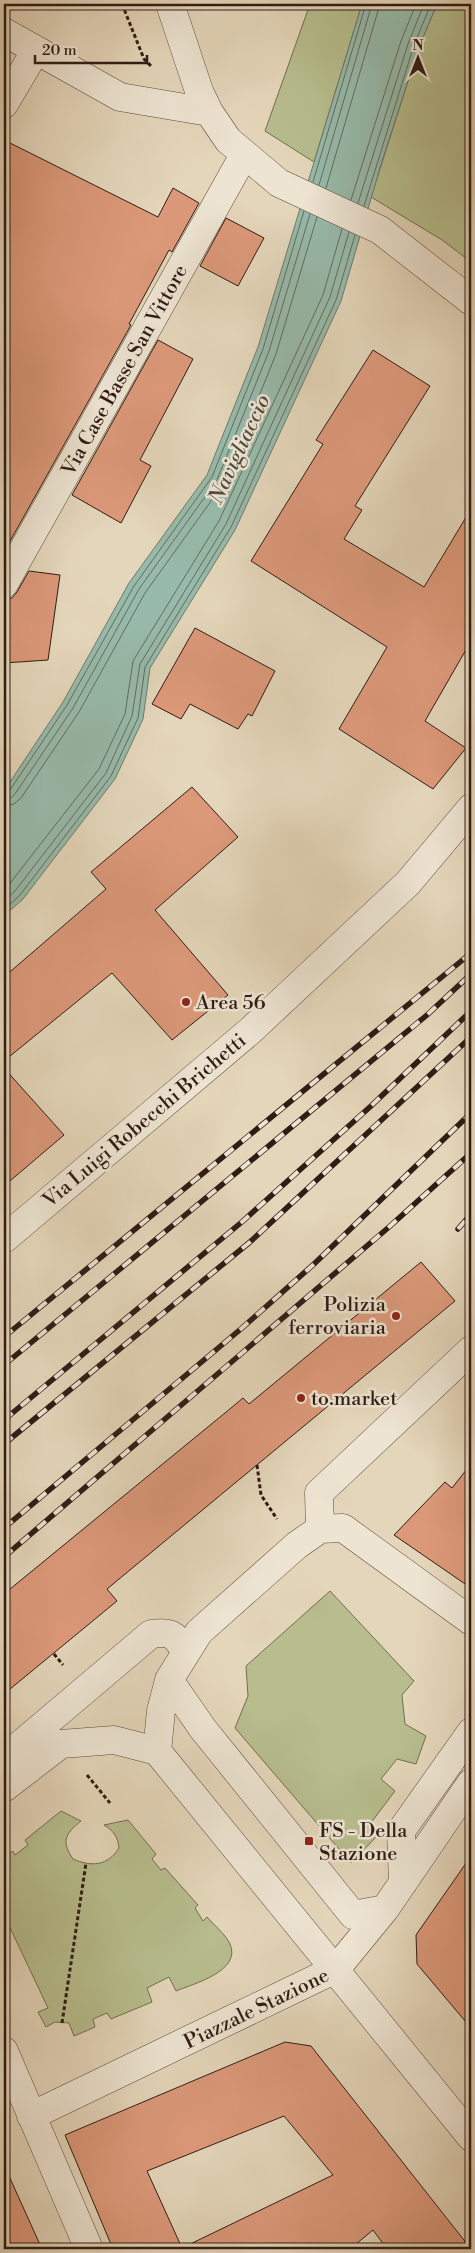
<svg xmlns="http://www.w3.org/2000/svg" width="475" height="2253" viewBox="0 0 475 2253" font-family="'Libre Bodoni',serif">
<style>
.green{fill:#b7bd8d;stroke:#746c51}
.water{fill:#97baaa;stroke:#6e7b6e}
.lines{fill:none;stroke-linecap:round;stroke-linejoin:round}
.shore{stroke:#646b60;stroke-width:1}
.building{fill:#dc997a;stroke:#301c15;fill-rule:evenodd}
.minor-casing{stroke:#5d4a3e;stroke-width:29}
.path{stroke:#301c15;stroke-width:3;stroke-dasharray:4 2.5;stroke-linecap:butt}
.minor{stroke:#ede4d2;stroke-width:28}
.rail-casing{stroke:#301c15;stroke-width:5.5}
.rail{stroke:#ede4d2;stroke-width:4;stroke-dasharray:11;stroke-linecap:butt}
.poi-dot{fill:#8f2418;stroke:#ede4d2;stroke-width:2}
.labels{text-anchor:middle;stroke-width:5;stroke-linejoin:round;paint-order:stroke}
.street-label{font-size:20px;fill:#301c15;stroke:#ede4d2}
.poi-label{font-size:20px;fill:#301c15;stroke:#ede4d2;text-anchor:start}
.water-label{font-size:21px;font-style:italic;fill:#4f4b42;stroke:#ede4d2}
</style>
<rect width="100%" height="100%" fill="#e4d6ba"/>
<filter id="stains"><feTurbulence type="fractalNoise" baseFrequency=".004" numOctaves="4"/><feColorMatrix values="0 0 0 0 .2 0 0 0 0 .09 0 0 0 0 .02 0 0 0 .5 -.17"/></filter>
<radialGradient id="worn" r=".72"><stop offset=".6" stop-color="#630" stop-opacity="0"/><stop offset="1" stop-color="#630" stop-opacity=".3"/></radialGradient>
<path class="green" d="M310 4H362L314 162 265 131Z
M437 4H471V262L442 240 371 197 419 47Z
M330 1591 414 1681 402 1695 405 1724 426 1736 416 1764 397 1759 381 1779 395 1791 370 1824 380 1833 351 1863 235 1728 248 1696 246 1666Z
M61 1811 81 1821C65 1834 61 1841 73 1859 91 1867 108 1866 119 1848 118 1837 113 1830 104 1825L128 1820 156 1854 152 1859 161 1870 165 1868 198 1905 195 1908 203 1921 207 1917C214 1925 226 1935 230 1944 242 1971 193 1984 176 1991L169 1977 147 1988 152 2002 111 2019 107 2013 93 2019 95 2027 74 2036 69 2023 55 2022 46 2027 38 2012 48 2008 4 1915V1858L13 1851 15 1855 28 1845 25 1840Z"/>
<path class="water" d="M362 4H437L419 47 382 161 341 301 235 530 150 668 143 719 115 779 23 899 4 916V791L63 702 129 583 207 475 258 347Z"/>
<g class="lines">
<path class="shore" d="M313 182 366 4
M319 185 372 4
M326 188 380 4
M351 200 401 41 416 4
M358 203 408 44 424 4
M364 206 414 45 431 4
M4 793 10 790 67 705 134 586 212 477 263 349 304 211
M4 799 11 798 15 794 73 708 139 589 217 480 269 351 310 214
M4 806 14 804 21 798 79 712 145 593 224 483 276 354 317 217
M4 891 99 769 125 714 133 661 219 521 323 295 342 229
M4 901 15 891 106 773 132 716 140 664 226 524 330 297 349 232
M4 910 20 895 111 776 138 718 145 667 231 527 336 300 355 235"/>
</g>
<path class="building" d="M4 140 158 217 173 188 199 203 172 252 169 250 129 324 131 325 4 552Z
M226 218 264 238 238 286 200 266Z
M158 340 193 359 140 460 151 466 121 523 72 495Z
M373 350 430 386 355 506 362 510 344 539 424 587 471 509V641L425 721 466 748 433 789 339 729 387 647 251 561 323 444 316 440Z
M29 571 60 575 48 660 4 663V600L12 598 17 592Z
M195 628 275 671 252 716 248 714 238 729 190 704 181 719 152 704Z
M192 787 238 837 155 910 228 995 172 1040 112 973 4 1061V977L106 889 91 872Z
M4 1068 64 1135 4 1186Z
M421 1262 455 1301 107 1589 117 1601 4 1694V1594L231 1408 243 1398 249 1404Z
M471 1464V1588L394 1535 445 1482 452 1488Z
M471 1856V2028L417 1964 416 1935Z
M285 2042 311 2046 471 2249H387L373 2230 350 2249H113L65 2135ZM284 2116 333 2175 182 2248 147 2171Z
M4 2165 42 2249H4Z"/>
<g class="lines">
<g class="minor-casing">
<path id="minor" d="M170 4 199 91 209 112 228 140 279 183 380 230 471 301
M4 32 120 97 209 112
M4 104 36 50
M4 584 244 155
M4 1239 250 1031 408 883 471 808
M320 1529 319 1493 471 1350
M169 1680 203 1729 353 1915 385 1909
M157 1751 471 2137
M157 1751 161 1711 169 1680 199 1632 297 1545 320 1529 343 1528 471 1621
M4 1766 14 1750 151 1634C170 1631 176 1634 185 1652
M4 1788 61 1744 114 1740 157 1751
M403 1883 401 1831 471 1732
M4 2051 89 2249
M31 2116 336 1969 385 1909 471 1783"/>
</g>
<path class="path" d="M122 4 144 59 152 67
M257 1465 261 1495 277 1519
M54 1654 63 1665
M87 1775 110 1803
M62 2023 86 1863"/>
<use href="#minor" class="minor"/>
<g class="rail-casing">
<path id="rail" d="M458 1229 471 1214
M4 1337 471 953
M4 1365 427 1015 471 974
M4 1420 243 1221 371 1106 471 1011
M4 1444 250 1242 471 1037
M4 1528 242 1328 314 1264 471 1113
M4 1557 389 1227 471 1153"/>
</g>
<use href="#rail" class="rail"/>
</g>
<g class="poi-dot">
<circle cx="186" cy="1002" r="5"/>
<circle cx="396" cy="1316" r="5"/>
<circle cx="301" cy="1398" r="5"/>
<rect x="304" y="1836" width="10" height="10" rx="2.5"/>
</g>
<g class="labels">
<g class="street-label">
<text transform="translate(124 370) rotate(-61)" y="7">Via Case Basse San Vittore</text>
<text transform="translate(144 1120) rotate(-40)" y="7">Via Luigi Robecchi Brichetti</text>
<text transform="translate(256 2008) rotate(-26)" y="7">Piazzale Stazione</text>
</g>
<g class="poi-label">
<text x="196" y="1009">Area 56</text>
<text x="386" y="1311" text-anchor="end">Polizia<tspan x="386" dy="23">ferroviaria</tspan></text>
<text x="311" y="1405">to.market</text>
<text x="319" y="1837">FS - Della<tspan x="319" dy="23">Stazione</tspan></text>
</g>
<g class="water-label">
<text transform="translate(239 449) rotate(-65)" y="7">Navigliaccio</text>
</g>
</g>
<rect width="475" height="2253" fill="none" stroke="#e4d6ba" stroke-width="20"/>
<rect x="5" y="5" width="465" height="2243" fill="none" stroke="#301c15" stroke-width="2.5"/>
<rect x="10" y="10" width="455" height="2233" fill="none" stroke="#301c15"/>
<g transform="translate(418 58)" stroke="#ede4d2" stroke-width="4" paint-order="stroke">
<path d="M0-4L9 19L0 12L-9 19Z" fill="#301c15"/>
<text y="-8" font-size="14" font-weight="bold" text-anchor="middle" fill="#301c15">N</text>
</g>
<path d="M35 55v8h112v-8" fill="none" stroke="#301c15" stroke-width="2.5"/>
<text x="42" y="55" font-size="15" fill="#301c15" stroke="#ede4d2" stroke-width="4" paint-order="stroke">20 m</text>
<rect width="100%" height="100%" filter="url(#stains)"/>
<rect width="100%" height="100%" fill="url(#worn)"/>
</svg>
